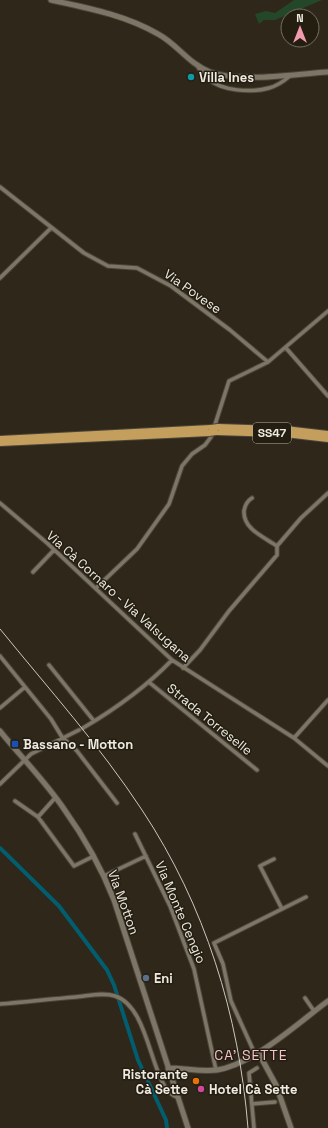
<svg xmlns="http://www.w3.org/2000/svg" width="328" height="1128" viewBox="0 0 328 1128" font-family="'Space Grotesk',sans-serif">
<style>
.green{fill:#24472a}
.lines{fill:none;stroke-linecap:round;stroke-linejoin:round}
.canal{stroke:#025d6e;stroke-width:4}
.street-casing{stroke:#4a443a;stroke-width:5.5}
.secondary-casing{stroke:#4a443a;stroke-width:7}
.highway-casing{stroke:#4a443a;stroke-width:8}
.street{stroke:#7d7666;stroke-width:3.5}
.secondary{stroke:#7d7666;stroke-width:5}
.highway{stroke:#c39e5c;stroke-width:6}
.rail{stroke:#ccc8bf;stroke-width:1}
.highway-bridge-casing{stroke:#4a443a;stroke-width:8;stroke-linecap:butt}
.highway-bridge{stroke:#c39e5c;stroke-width:6}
.culture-dot{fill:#0f9aa8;stroke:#241e11;stroke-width:1.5}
.transit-dot{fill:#1a4fb4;stroke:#241e11;stroke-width:1.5}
.service-dot{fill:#5c6f8a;stroke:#241e11;stroke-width:1.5}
.food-dot{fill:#e8710a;stroke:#241e11;stroke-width:1.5}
.hotel-dot{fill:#d1479c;stroke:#241e11;stroke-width:1.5}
.labels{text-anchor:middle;stroke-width:3;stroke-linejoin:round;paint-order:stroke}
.shield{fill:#241e11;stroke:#b1ada3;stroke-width:1}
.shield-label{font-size:12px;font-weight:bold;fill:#eeeae2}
.poi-label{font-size:13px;font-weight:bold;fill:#eeeae2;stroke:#241e11;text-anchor:start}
.street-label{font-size:13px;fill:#eeeae2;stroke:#241e11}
.neighbourhood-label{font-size:14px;letter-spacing:1px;fill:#f5c2cd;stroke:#241e11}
</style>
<rect width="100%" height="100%" fill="#2e271a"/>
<path class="green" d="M294 0H322L275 20H264L259 24 255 14 266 11 275 13Z"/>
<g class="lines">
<path class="canal" d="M0 848 59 906 107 970 114 985 138 1060 166 1120 167 1128"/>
<g class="street-casing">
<path id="street" d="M198 67C201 71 204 76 208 79 222 91 251 93 269 88 277 86 284 81 290 76
M0 187 84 253 108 266 137 268 171 286 230 330 268 362
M0 278 51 228
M286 348 328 396
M252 498C247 501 245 505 244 511 243 529 264 537 277 546
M0 503 47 543 172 660 294 738 328 766
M277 546 301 518 328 493
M33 572 54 550
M96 588 137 549 169 504 182 466 192 454 205 445 211 437 229 381 268 362 328 311
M0 656 51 719 62 737 77 751 117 803
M49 665 94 721
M183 668 200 650 229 611 277 555V546
M150 683 257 770
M0 708 25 687
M83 728C117 708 145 688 172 660
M294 738 328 700
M0 784 31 754 79 730
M15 801 38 817 74 866 94 856
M38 817 55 798
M135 834 170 906 194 969 216 1070
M274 859 260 866 282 909
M104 876 146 856
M305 998 314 1011
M0 1004C25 1002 51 999 76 997 88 996 103 992 115 996 152 1008 150 1089 177 1097
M255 1054 231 1001 223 964 214 943 306 897
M252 1104 275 1102
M254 1128 249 1073 257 1068"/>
</g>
<g class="secondary-casing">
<path id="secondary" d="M51 0C88 8 125 15 158 34 177 44 189 64 210 72 242 83 293 74 328 72
M0 731C21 757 45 781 64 809 84 837 101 867 114 900L188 1128
M258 1052 276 1085 291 1128
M168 1068C184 1068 201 1072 217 1070 254 1064 298 1023 328 1001"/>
</g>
<g class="highway-casing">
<path id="highway" d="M218 427 285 429 328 434
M216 432 285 434 328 439
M0 439 211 428
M0 443 209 433"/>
</g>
<use href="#street" class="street"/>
<use href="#secondary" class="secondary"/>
<use href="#highway" class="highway"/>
<path class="rail" d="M0 629C48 688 100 746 142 810 205 905 239 1015 248 1128"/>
<g class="highway-bridge-casing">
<path id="highway-bridge" d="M211 428 218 427
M209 433 216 432"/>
</g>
<use href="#highway-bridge" class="highway-bridge"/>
</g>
<circle class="culture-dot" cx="191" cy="77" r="4"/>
<rect class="transit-dot" x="11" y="740" width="8" height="8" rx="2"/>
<circle class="service-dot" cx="146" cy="978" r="4"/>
<circle class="food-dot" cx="196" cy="1081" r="4"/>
<circle class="hotel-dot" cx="201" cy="1089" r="4"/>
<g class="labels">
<rect class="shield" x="253" y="423" width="38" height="20" rx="3"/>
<g class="shield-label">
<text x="272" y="437">SS47</text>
</g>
<g class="poi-label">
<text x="199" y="82">Villa Ines</text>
<text x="23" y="749">Bassano - Motton</text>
<text x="154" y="983">Eni</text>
<text x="188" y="1079" text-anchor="end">Ristorante<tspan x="188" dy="15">Cà Sette</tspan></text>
<text x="209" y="1094">Hotel Cà Sette</text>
</g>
<g class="street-label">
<text transform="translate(193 291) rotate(35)" y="5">Via Povese</text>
<text transform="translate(119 596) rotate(42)" y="5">Via Cà Cornaro - Via Valsugana</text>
<text transform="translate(210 719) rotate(39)" y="5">Strada Torreselle</text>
<text transform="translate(124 902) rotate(70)" y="5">Via Motton</text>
<text transform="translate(181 912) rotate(67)" y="5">Via Monte Cengio</text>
</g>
<g class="neighbourhood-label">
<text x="251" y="1060">CA' SETTE</text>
</g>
</g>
<g transform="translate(300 28)"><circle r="19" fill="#241e11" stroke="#757065"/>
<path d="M0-3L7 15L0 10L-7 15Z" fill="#f29aae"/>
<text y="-6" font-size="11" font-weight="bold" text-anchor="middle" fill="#eeeae2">N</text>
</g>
</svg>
